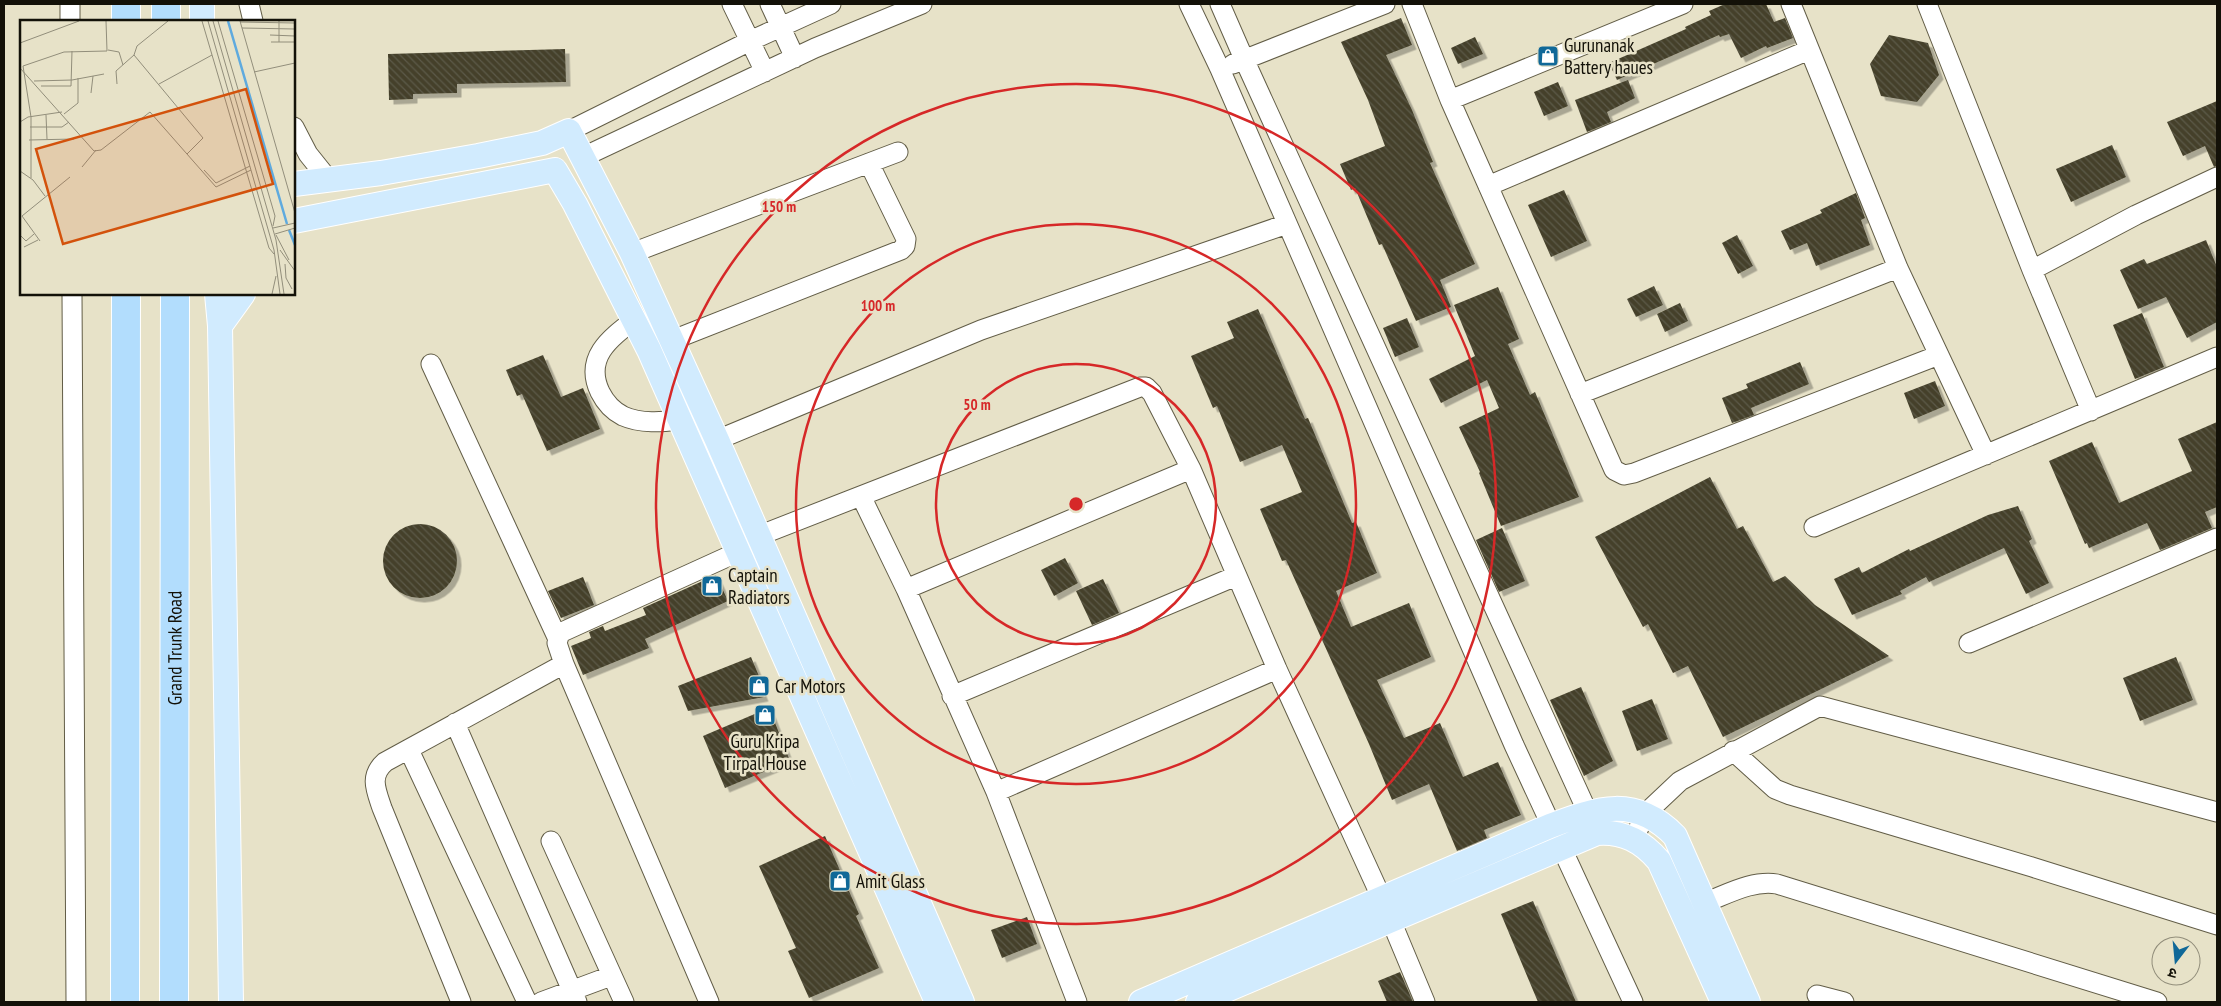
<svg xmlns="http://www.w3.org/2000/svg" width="2221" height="1006" viewBox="0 0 2221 1006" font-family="'PT Sans Narrow','Noto Sans Devanagari',sans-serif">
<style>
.building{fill:url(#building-back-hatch);filter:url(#shadow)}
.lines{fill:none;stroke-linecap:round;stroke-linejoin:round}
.minor-casing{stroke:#625d47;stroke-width:21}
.major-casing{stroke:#fff;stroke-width:26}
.highway-casing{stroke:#fff;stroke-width:30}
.minor{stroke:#fff;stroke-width:19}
.major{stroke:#d1ebfe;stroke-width:24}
.highway{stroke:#b2ddfd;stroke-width:28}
.ring{fill:none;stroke:#d62828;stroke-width:2.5}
.labels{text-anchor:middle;stroke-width:5;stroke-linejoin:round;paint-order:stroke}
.poi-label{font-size:19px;fill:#131108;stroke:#e7e2c8;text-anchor:start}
.street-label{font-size:19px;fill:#131108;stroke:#e7e2c8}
.inset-river{fill:none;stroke:#5faade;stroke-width:2.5}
.inset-road{fill:none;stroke:#928e7b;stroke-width:1}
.view{fill:#d3520c;fill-opacity:0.15;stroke:#d3520c;stroke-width:2.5}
.inset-edge{fill:none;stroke:#131108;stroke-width:2.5}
.centre{fill:#d62828;stroke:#e7e2c8;stroke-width:2.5}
.ring-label{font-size:15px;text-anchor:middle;font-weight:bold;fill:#d62828;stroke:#e7e2c8;stroke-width:5;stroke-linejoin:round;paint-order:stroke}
</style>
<defs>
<pattern id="building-back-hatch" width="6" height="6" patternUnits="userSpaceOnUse" patternTransform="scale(1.25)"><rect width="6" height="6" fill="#45412b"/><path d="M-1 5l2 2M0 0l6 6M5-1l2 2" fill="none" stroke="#5c5947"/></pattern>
<filter id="shadow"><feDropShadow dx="4.5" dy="4.5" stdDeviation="0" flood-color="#0004"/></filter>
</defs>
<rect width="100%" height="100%" fill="#e7e2c8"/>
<path class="building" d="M1725 4H1766L1774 22 1785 18 1793 38 1767 48 1766 46 1741 58 1729 34 1720 37 1719 35 1617 80 1609 63 1686 29 1685 27 1711 15 1709 11Z
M1401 18 1412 45 1386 55 1412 110 1433 162 1430 163 1475 264 1440 280 1451 307 1416 321 1382 244 1379 245 1355 188 1351 190 1340 164 1385 146 1368 100 1341 42Z
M1889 35 1928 43 1939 75 1917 102 1881 96 1870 64Z
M1475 37 1483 54 1458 64 1451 48Z
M565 49 566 82 457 84V93L413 94V99L389 100 388 54Z
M1628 80 1635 98 1607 112 1611 122 1587 132 1575 100Z
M1558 82 1568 106 1544 116 1534 92Z
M2217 101V166L2214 167 2205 146 2183 156 2167 122Z
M2112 145 2126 177 2071 202 2056 169Z
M1564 190 1587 241 1551 257 1528 205Z
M1856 193 1865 218 1861 220 1870 245 1816 266 1807 243 1790 250 1781 231 1822 213 1820 210Z
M1737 235 1753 266 1738 274 1722 243Z
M2206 240 2217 267V322L2187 338 2166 297 2138 309 2120 270 2144 259 2147 264Z
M1654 286 1663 305 1636 317 1627 299Z
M1498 287 1519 339 1508 344 1530 395 1535 392 1579 497 1501 526 1479 473 1480 472 1459 427 1499 408 1487 380 1441 403 1429 379 1475 356 1454 305Z
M1680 303 1688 321 1665 332 1657 314Z
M1258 309 1305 419 1308 418 1352 523 1356 522 1377 573 1336 591 1351 627 1409 603 1431 657 1377 680 1404 738 1440 723 1463 777 1498 762 1521 815 1484 830 1487 838 1457 851 1429 784 1392 800 1369 744 1286 560 1282 561 1260 509 1302 492 1282 445 1240 462 1217 406 1213 408 1191 356 1234 338 1227 322Z
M2142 313 2164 367 2135 379 2113 325Z
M1407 318 1419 347 1395 357 1383 328Z
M543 355 561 397 583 388 600 429 547 451 522 394 517 396 506 370Z
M1800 362 1809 384 1751 408 1754 415 1732 423 1722 398 1748 388 1746 384Z
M1935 381 1945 406 1914 419 1904 393Z
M2217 422V507L2205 512 2212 528 2160 550 2147 523 2089 548 2087 543 2085 544 2049 461 2092 442 2119 503 2192 471 2178 439Z
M1710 477 1737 529 1743 526 1773 582 1785 576 1815 605 1889 656 1723 737 1688 666 1673 673 1648 624 1643 627 1595 537Z
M2018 506 2032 539 2029 541 2049 583 2026 594 2004 548 1929 582 1926 577 1900 591 1902 594 1852 615 1834 579 1859 567 1862 573 1909 549 1910 551 1988 515Z
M383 561a37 37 0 1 1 74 0a37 37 0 1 1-74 0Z
M1502 528 1525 581 1499 592 1476 540Z
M1065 558 1078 583 1054 596 1041 570Z
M716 575 728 601 645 639 649 648 583 675 571 646 591 638 589 632 603 626 605 631 646 615 643 608Z
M583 577 594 605 561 618 548 591Z
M1103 579 1119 613 1092 625 1076 591Z
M751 657 761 681 758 682 764 697 688 711 678 686Z
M2176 657 2193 700 2140 721 2123 678Z
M1581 687 1613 761 1584 776 1550 700Z
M1652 699 1668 739 1637 751 1622 711Z
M764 710H770L790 761 725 788 703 736Z
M825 836 859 914 856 916 879 968 809 998 788 951 796 948 759 866Z
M1533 901 1576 1002H1538L1501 914Z
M1027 917 1037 944 1002 958 991 930Z
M1400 972 1413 1002H1387L1378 981Z"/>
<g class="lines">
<g class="minor-casing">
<path id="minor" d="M70 4V21
M249 4 253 21
M732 4 765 72
M770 4 795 58
M1189 4 1220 69 1514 745 1633 1002
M1220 4 1244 59 1593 824
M1412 4 1450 100 1614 470 1624 475 1634 473 1939 355
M1791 4 1898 268 1986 455
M1927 4 2032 270 2091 411
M1233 64 1385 4
M1450 100 1683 4
M294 127 308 154 328 179
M569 131 750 41 831 4
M581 158 815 48 922 4
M1488 186 1809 50
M632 253 898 152
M2032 270 2136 215 2217 177
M72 294 76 1002
M634 320C609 339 584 358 600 392 605 402 613 411 623 416 641 424 662 422 680 420
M660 345 901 250 905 246 906 239 869 163
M431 364 557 637
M1580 394 1898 268
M693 450 981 330 1287 224
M861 496 906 589 996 792 1077 1002
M1814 527 2217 357
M906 589 1191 469
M1969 643 2217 538
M952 696 1236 576
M455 723 577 1002
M409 750 527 1002
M1733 751 1775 789 1790 795 2032 867 2217 925
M996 792 1277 669
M1634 839 1645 814 1680 781 1820 706 2217 812
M551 841 624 1002
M1704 903C1728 894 1752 880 1777 884L2157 1002
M1817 995 1844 1002
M461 1002 382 808C376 790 369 776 385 762L564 664
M541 1002 611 976
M709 1002 564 664 557 643 560 633 738 552 758 536 1140 387H1146L1152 393 1191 469 1277 669 1382 899 1425 1002"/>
</g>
<g class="major-casing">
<path id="major" d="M202 21V4
M294 184 381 173 478 156 542 143 569 131 632 253 717 440 962 1002
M294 221 555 170 575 204 649 350 937 1002
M217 294 220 326 231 1002
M220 326 243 294
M1141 1002 1550 826C1598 808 1635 795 1675 836L1748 1002
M1198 1002 1597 833C1623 831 1642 841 1659 861L1723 1002"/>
</g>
<g class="highway-casing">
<g id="highway">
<path d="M126 4V21"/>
<path d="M166 4V21"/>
<path d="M125 1002 126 294"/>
<path id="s1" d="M174 1002 175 294"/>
</g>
</g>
<use href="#minor" class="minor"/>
<use href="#major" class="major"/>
<use href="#highway" class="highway"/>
</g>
<g class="ring">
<circle cx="1076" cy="504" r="140"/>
<circle cx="1076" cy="504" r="280"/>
<circle cx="1076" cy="504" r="420"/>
</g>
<defs>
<g id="shop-square" transform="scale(1.125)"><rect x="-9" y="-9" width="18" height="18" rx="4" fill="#106898" stroke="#e7e2c8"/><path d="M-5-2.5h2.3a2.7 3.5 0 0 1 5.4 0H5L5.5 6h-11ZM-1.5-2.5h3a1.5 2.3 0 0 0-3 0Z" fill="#fff"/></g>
</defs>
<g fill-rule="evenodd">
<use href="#shop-square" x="1548" y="56"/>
<use href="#shop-square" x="712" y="586"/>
<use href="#shop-square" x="759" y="686"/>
<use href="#shop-square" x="765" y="715"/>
<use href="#shop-square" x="840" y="881"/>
</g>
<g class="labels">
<g class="poi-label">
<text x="1564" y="52">Gurunanak<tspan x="1564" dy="22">Battery haues</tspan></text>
<text x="728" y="582">Captain<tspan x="728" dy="22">Radiators</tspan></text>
<text x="775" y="693">Car Motors</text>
<text x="765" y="748" text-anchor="middle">Guru Kripa<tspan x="765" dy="22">Tirpal House</tspan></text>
<text x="856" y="888">Amit Glass</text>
</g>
<g class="street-label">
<text dy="7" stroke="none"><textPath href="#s1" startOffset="354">Grand Trunk Road</textPath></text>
</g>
</g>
<g transform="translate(20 20)">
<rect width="275" height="275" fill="#e7e2c8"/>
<path class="inset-river" d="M208 1 267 204M269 210 275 225"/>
<path class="inset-road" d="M148 1 117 26 114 35 183 118 167 134M182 1 249 228 254 234M188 1 254 230 260 274M193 1 256 220 264 274M198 1 255 196 253 206M220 1 275 193M259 1V22M220 2 275 3M222 8 275 9M250 15 275 16M251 22H275M0 23 59 1M88 30 99 32 103 45M0 48 74 131 81 130 130 92 196 167 231 150M234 52 275 43M14 61 52 60 84 54M97 64 96 51 114 35M139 64 192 35M21 66H51L52 31M71 73 73 56M44 94 58 83V58M26 95 27 119M0 102 8 97 42 92M10 107H42L49 102M9 120 54 119M62 147 76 130M184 150 196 163 230 146M0 151 13 160 25 176M11 158V97L3 46 44 32 87 31 86 1M253 208 275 203M255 214 275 208M0 215 6 221 14 214M256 215 269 240M20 221 2 196 50 157M4 227 18 220M260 230 275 251M265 244 266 258 272 269M252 274 256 256"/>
<path class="view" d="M226 69 253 164 43 224 16 129Z"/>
<rect width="275" height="275" class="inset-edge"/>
</g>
<circle cx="1076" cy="504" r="8" class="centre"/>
<g class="ring-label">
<text x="779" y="212">150 m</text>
<text x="878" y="311">100 m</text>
<text x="977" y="410">50 m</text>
</g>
<rect width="2221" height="1006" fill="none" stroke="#131108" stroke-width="10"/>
<g transform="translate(2176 961) rotate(196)"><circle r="24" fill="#e7e2c8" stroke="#928e7b"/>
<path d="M0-4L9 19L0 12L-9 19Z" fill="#106898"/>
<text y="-8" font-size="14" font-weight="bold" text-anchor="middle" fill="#131108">उ</text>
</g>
</svg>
